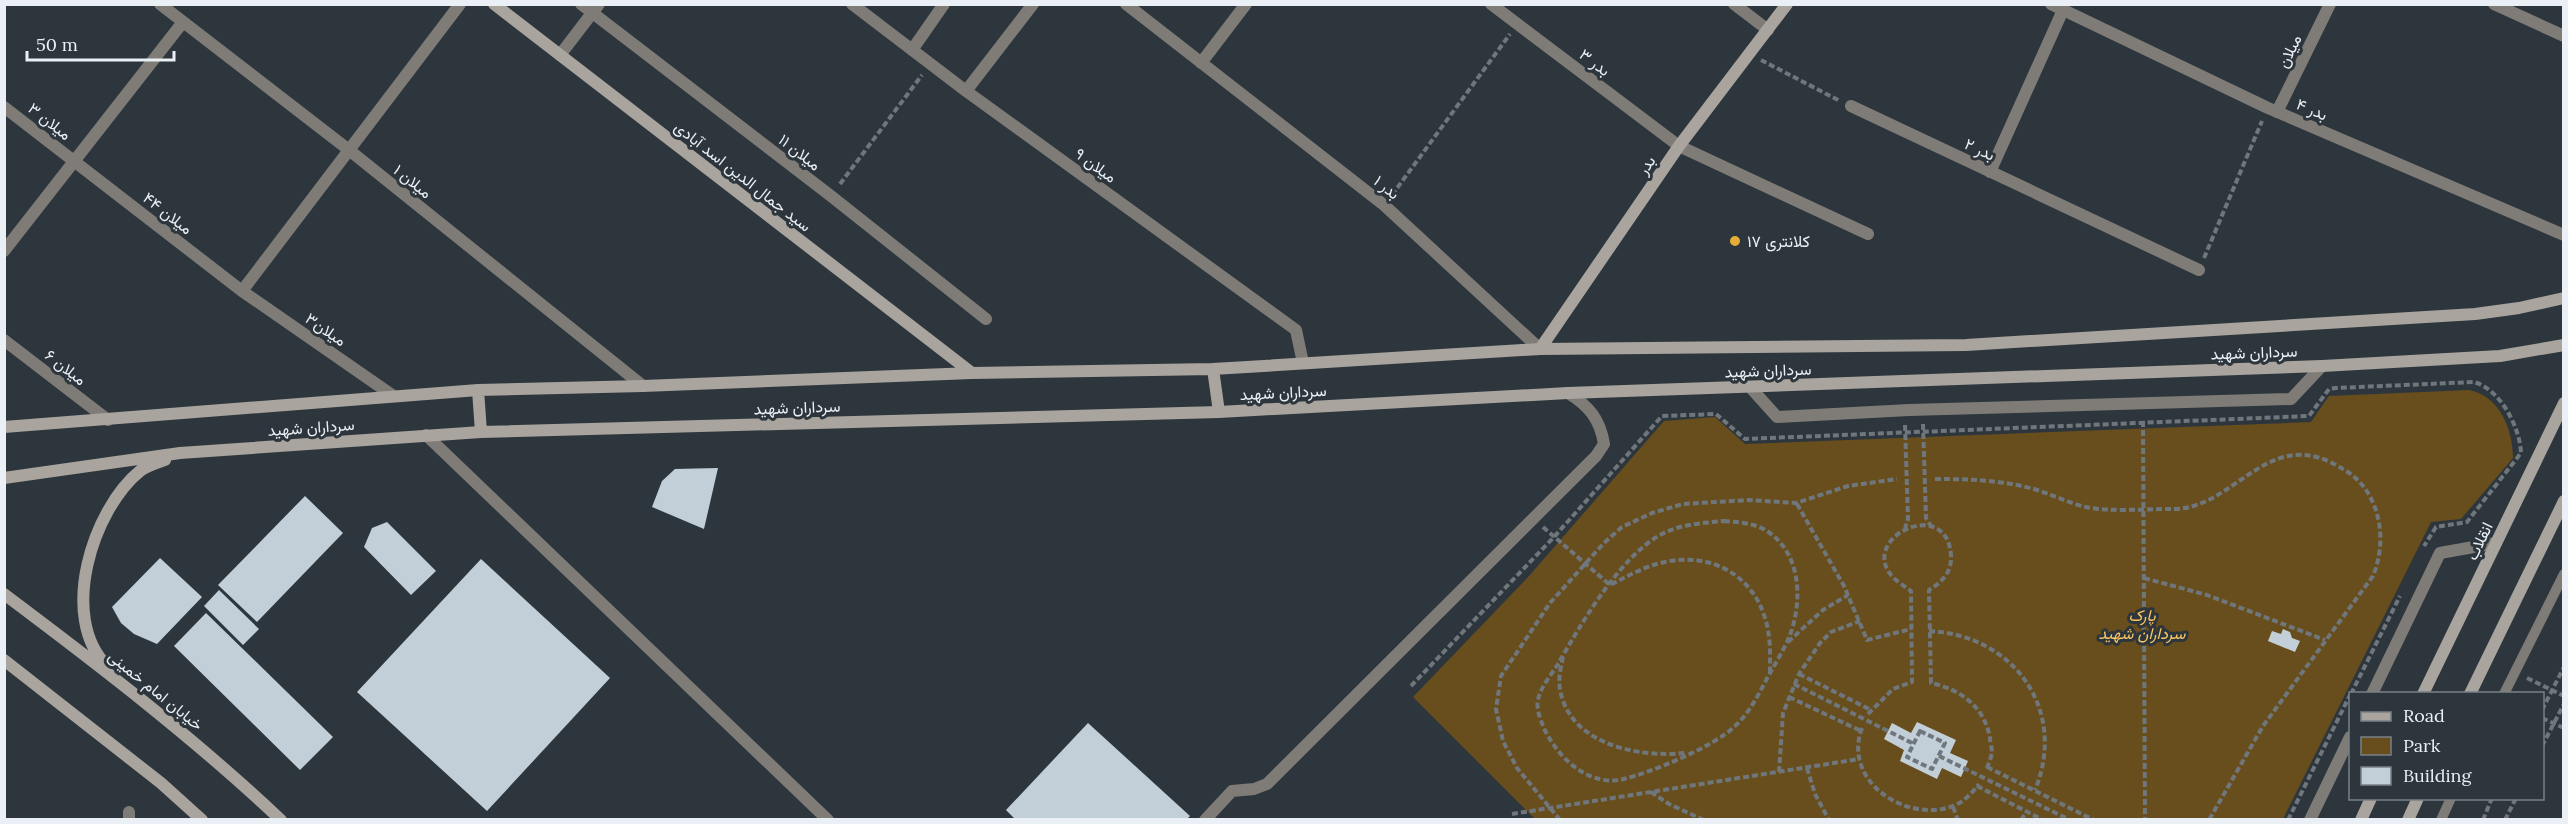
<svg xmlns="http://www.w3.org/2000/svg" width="2568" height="824" viewBox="0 0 2568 824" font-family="Lora,Vazirmatn,serif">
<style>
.green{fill:#684e1c}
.building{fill:#c3cfd8}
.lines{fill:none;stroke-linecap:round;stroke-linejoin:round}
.path{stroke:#6f777d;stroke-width:4;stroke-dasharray:6 3;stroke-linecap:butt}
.lane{stroke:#7f7c77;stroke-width:10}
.street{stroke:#7f7c77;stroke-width:12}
.secondary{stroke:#a9a49d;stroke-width:12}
.poi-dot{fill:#e6ad36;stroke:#2d363d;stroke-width:2}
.labels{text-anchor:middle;stroke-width:6;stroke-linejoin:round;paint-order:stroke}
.street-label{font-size:16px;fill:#eaf0f5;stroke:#2d363d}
.poi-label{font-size:16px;fill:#eaf0f5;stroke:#2d363d;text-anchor:start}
.park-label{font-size:16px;font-style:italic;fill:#fac662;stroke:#2d363d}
</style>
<rect width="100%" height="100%" fill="#2d363d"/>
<path class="green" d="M2469 390C2500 396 2513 430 2513 458L2461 519 2431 522 2283 819H1535L1413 697 1529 576 1664 421 1715 417 1745 444 2311 422 2329 396Z"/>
<path class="building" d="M718 468 704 529 652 507 662 481 675 469Z
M305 496 343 533 257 622 218 585Z
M387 522 436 571 411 595 364 547 372 528Z
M160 558 202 597 157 644 134 634 121 623 112 607Z
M481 559 610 678 487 811 357 692Z
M219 590 259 629 243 645 204 606Z
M206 613 333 737 300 770 174 646Z
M2283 629 2290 632 2292 638 2300 641 2295 652 2268 641 2272 631 2281 634Z
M1917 722 1956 740 1950 753 1968 761 1961 777 1942 768 1937 779 1900 761 1904 750 1884 739 1892 723 1911 733Z
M1088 723 1190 816 1186 820H1016L1006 810Z"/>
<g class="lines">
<path class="path" d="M1761 60 1840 101
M840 184 922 75
M1392 195 1510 34
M2204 258 2262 121
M2143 421 2145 820
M1923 424 1926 518 1931 526
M1905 425 1908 519 1905 528
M1935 479C1968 479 2001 480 2034 489 2051 494 2068 503 2086 507 2108 512 2147 509 2172 509 2232 510 2265 431 2330 462 2346 470 2358 477 2368 493 2383 518 2384 549 2373 576L2263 726 2209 820
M1797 504 1844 586 1867 640 1911 629
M1724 521C1738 522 1755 523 1767 531 1801 553 1803 600 1790 635 1785 648 1776 662 1769 675 1759 693 1750 713 1734 727 1713 747 1652 772 1624 779 1588 788 1556 756 1543 726 1540 718 1536 708 1538 700 1540 688 1551 675 1558 664 1581 624 1620 556 1662 534 1681 524 1703 523 1724 521Z
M1543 527 1610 585C1628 576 1645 566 1665 562 1709 552 1752 574 1765 618 1771 636 1770 655 1770 673
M2144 578 2207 595 2325 640
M1929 631C2014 635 2068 710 2035 790
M1788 642 1823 610 1848 595
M1563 657C1561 667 1558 678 1560 689 1569 745 1640 758 1685 753
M1799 674 1871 710
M2527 678 2564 696
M1794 684 1914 744
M1411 686 1554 537 1662 416 1716 414 1745 439 2309 416 2329 389 2336 388 2474 382C2500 389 2520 427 2521 453L2467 522 2436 527 2424 546
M2351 694 2400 596
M1789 697 1861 731
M2542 710 2564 667
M1868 714 1893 689 1912 682 1911 591C1903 585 1892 579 1887 569 1869 532 1948 499 1951 556 1952 572 1942 582 1929 590L1931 683C1961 690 1984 706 1990 738 1990 742 1992 748 1992 753 1991 758 1988 765 1986 771
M2542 718 2564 728
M1862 728C1842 780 1904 822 1950 807 1962 804 1972 793 1979 784
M1920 731 1945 743 1932 769 1907 757Z
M2542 746 2564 704
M1939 756 2068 819
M1987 767 2094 820
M1807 768 1815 794 1829 820
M1779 772 1783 713 1799 674 1820 643 1831 632 1860 621
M1977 786 2043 820
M1651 792 1669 804 1704 820
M1953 807 1958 820
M1512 814 1859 759
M1560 820 1517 768 1503 741 1496 709 1501 676 1550 603 1604 543 1622 527 1652 513 1683 504 1749 500 1796 503 1848 486 1897 479
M2021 820 2027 811
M2288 820 2350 695
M2483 820 2492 798
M2505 820 2516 798"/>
<path class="lane" d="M2504 694 2564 574
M2441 820 2451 798"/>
<path class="street" d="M160 4 349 150 643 386
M581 4 831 196 986 319
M852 4 966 91 1296 330 1303 363
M1126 4 1384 205 1540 349
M1491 4 1679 146 1868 234
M1734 4 1768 30
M2051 4 2268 108 2564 235
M2494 4 2564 36
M912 50 944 4
M560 55 599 4
M1201 63 1246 4
M966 91 1033 4
M1851 106 2199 270
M4 107 242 291 392 395
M2277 112 2330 4
M1990 172 2063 10
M4 251 183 22
M242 291 460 4
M4 340 108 420
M1750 387 1777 417 1909 410 2291 399 2322 366
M426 435 828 820
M2372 694 2440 553 2496 543
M129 820V812
M1205 820 1232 791 1254 789 1267 784 1596 456 1604 444C1600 419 1589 406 1568 393
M2310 820 2350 737"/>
<path class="secondary" d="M494 4 972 373
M1540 349 1679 146 1787 4
M1213 369 1219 412
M478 390 481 432
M4 427 478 390 643 386 972 373 1213 369 1540 349 1966 345 2475 314 2519 308 2564 298
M4 478 180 453 481 432 1219 412 1568 393 2322 366 2500 356 2564 345
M4 594C100 666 194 738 281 820
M4 660 161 783 202 820
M107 666C58 617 93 509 140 471 147 466 157 463 165 460
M2423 694 2564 403
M2470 694 2564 501
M2361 820 2371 798
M2408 820 2418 798"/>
</g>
<circle class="poi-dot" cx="1735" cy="241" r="6"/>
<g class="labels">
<g class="street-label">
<text transform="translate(2289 51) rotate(-64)" y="6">میلان</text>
<text transform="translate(1595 62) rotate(37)" y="6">بدر ۳</text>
<text transform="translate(2312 109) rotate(23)" y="6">بدر ۴</text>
<text transform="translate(50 121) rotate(38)" y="6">میلان ۳</text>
<text transform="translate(1980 149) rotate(25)" y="6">بدر ۲</text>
<text transform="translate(800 152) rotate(38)" y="6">میلان ۱۱</text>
<text transform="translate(1096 165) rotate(36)" y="6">میلان ۹</text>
<text transform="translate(1646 165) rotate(-56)" y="6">بدر</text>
<text transform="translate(743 176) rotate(38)" y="6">سید جمال الدین اسد آبادی</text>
<text transform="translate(413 181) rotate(39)" y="6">میلان ۱</text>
<text transform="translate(1387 187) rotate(39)" y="6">بدر ۱</text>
<text transform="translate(168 213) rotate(38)" y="6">میلان ۴۴</text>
<text transform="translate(326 329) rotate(35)" y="6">میلان۳</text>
<text transform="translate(2254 352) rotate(-2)" y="6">سرداران شهید</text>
<text transform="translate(66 367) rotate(38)" y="6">میلان ۶</text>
<text transform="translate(1768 370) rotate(-2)" y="6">سرداران شهید</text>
<text transform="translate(1283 392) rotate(-3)" y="6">سرداران شهید</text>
<text transform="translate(797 407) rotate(-2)" y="6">سرداران شهید</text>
<text transform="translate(311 427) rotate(-4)" y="6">سرداران شهید</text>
<text transform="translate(2479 541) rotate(-64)" y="6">انقلاب</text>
<text transform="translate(156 690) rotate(39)" y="6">خیابان امام خمینی</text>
</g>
<g class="poi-label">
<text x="1747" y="247">کلانتری ۱۷</text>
</g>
<g class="park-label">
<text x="2142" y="621">پارک<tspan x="2142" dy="18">سرداران شهید</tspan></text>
</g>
</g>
<rect width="2568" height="824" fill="none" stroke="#eaf0f5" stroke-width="12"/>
<rect x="2349" y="692" width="195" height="108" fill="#2d363d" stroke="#798087" stroke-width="1.5"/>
<rect x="2361" y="712" width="30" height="9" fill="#a9a49d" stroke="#798087" stroke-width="1.5"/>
<text x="2403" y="722" font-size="18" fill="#eaf0f5">Road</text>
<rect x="2361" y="737" width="30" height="18" fill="#684e1c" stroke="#798087" stroke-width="1.5"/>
<text x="2403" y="752" font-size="18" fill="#eaf0f5">Park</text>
<rect x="2361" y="767" width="30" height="18" fill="#c3cfd8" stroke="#798087" stroke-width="1.5"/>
<text x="2403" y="782" font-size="18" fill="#eaf0f5">Building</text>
<path d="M27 51v9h147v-9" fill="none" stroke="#eaf0f5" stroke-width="3"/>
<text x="36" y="51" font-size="18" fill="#eaf0f5" stroke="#2d363d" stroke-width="4.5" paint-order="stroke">50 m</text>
</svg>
